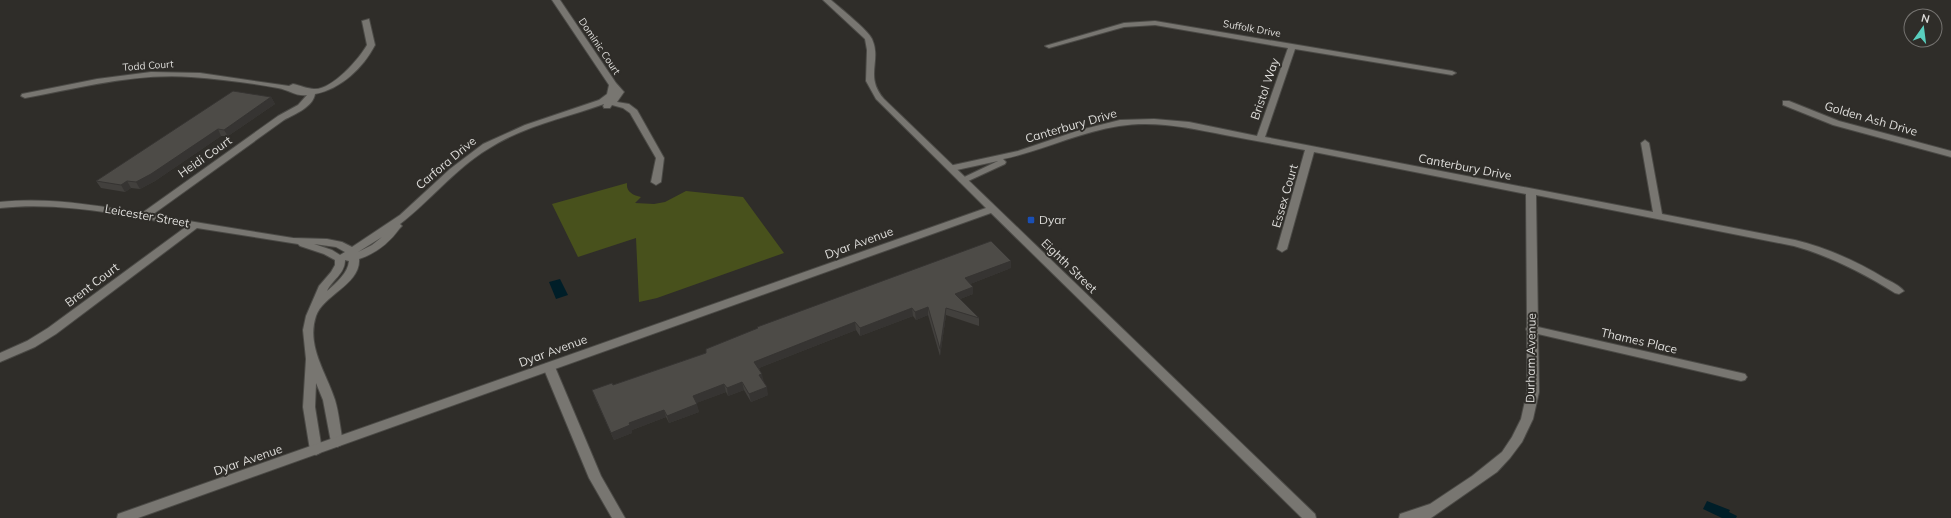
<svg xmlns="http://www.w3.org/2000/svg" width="1951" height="518" viewBox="0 0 1951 518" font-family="Mulish,sans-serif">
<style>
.green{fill:#48511c}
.water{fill:#001e28}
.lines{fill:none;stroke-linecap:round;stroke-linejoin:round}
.street-casing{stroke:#4b4a46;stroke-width:2}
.secondary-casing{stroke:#4b4a46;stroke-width:2}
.street{fill:#787671;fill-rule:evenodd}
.secondary{fill:#787671;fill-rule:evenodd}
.wall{fill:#42403d}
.shaded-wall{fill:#363432}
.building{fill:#4d4b47;stroke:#363432}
.transit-dot{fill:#1a4fb4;stroke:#2f2d29;stroke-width:1.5}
.labels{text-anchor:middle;stroke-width:4;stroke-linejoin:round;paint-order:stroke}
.far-street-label{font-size:10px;fill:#deddda;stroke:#2f2d29}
.street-label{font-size:12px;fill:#deddda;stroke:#2f2d29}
.poi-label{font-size:12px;fill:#deddda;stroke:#2f2d29;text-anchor:start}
</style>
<rect width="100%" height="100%" fill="#2f2d29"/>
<path class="green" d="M627 183C626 192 633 195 641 197L635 203 654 204 665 202 686 191 743 197 784 253 657 298 639 302 636 238 578 257 552 204Z"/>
<path class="water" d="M560 279 568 295 556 299 549 282Z
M1707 501 1730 510 1729 512 1737 516 1736 518H1722L1703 509Z"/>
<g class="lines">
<g class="street-casing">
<path id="street" d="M552 0H560L616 83 624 92 617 102 629 104 637 110 664 158 661 182 656 185 651 182 656 158 630 113 623 108 612 105 610 108H604L603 106 604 104C566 118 523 126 488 149 455 169 431 200 400 224L402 226 400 228C389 243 377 253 359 259 361 284 323 295 316 316 306 346 326 372 335 400 339 413 340 428 343 442L341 445 337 447 333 445 331 442 323 400 316 383 315 407 322 450 320 453 316 455 312 453 310 450 303 407 306 359 303 330 306 316 319 286 331 272 335 265V260L324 254 300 246 298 244 197 228 56 334 35 347 0 362V353L27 341 48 328 187 226C125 216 63 201 0 208V202C49 197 94 205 142 213L278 116 298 105 307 95C297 97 289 90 278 88 250 83 220 79 191 77 134 73 80 88 25 98L21 96 22 94 97 79 151 72 200 73 289 86 293 84C299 85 308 89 314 89 332 90 359 59 367 45L362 21 369 19 375 45C363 68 341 89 315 94 313 107 295 114 284 120L152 215 293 238 327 239 342 242 352 247 400 215 450 169 483 144 525 125 599 100 607 94 609 85ZM382 237 372 245 358 252ZM314 244 336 247 345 252 340 255 332 250ZM345 260 349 261C348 273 336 283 327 291 332 280 345 274 345 260Z
M1155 21 1452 71 1456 73 1452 75 1295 49 1265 137 1653 212 1641 143 1645 140 1649 143 1662 214 1795 240C1828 248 1858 262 1886 279 1892 282 1900 286 1904 291L1899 294 1895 293C1863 273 1830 256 1794 246L1536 195 1538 327 1741 373 1745 374 1747 377 1745 380 1741 381 1538 334 1539 392 1533 419 1522 442 1510 458 1497 472 1431 518H1399L1400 514 1430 504 1472 476 1502 452 1512 437 1521 419 1527 392V331L1526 329 1527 327 1526 194 1314 152 1287 249 1282 252 1277 249 1305 150C1278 145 1252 140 1225 135 1191 128 1154 120 1119 126 1079 132 1042 151 1003 159L1006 162 1005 164 966 182H960L958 180 998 161 952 171 949 170 948 168 949 166 1018 151 1080 130 1120 120 1154 119 1189 122 1257 136 1288 48 1155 25 1124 27 1049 48 1045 46 1124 23Z
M1783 101H1789L1839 121 1951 151V157L1833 125 1783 105Z
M549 363 553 364 555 367 601 476 625 518H612L589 478 543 367 545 364Z"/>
</g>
<g class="secondary-casing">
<path id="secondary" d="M823 0H831C840 8 868 30 872 39 882 61 864 76 884 99L1315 514 1316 518H1302L991 213 138 518H117L118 514 986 208 876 99 866 81 867 50 865 39Z"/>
</g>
<use href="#street" class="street"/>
<use href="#secondary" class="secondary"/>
</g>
<path class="wall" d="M271 97 275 104 228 136H221L155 181 140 189 131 188 125 192 101 188 96 181Z
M1011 268 970 284 973 287V294L960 299 979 318V326L946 315 940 356 928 315 916 320 913 316 860 336 856 330 759 368 768 395 751 402 744 390 728 396 726 392 696 403 699 412 669 423 666 417 632 430V433L614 440 595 398 592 390 613 385 706 353 757 329V327Z"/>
<path class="shaded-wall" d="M271 97 275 104 228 136 224 130Z
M218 129 221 136 155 181 140 189 136 182Z
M127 181 131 188 125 192 121 185Z
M1011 261V268L965 286V278Z
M973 287V294L955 301V294Z
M928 307V315L916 320 915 312Z
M912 308 913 316 860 336V328Z
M946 308V315L940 356V349Z
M855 322 856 330 756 369 754 362Z
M762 374 764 382 759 375Z
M742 382 744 390 728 396 727 388Z
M724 384 726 392 694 404 693 396Z
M767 387 768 395 751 402 749 394Z
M697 404 699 412 669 423 667 416Z
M664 410 666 417 632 430V433L614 440 611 433 629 423Z"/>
<path class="building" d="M233 91 271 97 224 130 218 129 151 174 136 182 127 181 121 185 96 181Z
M991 241 1011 261 965 278 973 287 955 294 979 318 946 308 940 349 928 307 915 312 912 308 860 328 855 322 754 362 762 374 759 375 767 387 749 394 742 382 727 388 724 384 693 396 697 404 667 416 664 410 629 423 630 425 611 433 592 390 612 383 613 385 706 353V349L758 328 757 327Z"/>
<rect class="transit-dot" x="1027" y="216" width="8" height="8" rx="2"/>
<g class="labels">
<g class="far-street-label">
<text transform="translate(1252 28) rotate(10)" y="4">Suffolk Drive</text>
<text transform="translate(600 46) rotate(56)" y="4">Dominic Court</text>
<text transform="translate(148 65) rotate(-4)" y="4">Todd Court</text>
</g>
<g class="street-label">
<text transform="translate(1265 89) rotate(-71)" y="4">Bristol Way</text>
<text transform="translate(1871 119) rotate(16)" y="4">Golden Ash Drive</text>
<text transform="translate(1071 126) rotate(-16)" y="4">Canterbury Drive</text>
<text transform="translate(205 157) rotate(-35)" y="4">Heidi Court</text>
<text transform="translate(446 163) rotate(-40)" y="4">Carfora Drive</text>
<text transform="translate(1465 167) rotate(11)" y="4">Canterbury Drive</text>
<text transform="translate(1285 196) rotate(-74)" y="4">Essex Court</text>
<text transform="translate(147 216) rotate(10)" y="4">Leicester Street</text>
<text transform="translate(859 243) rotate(-20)" y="4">Dyar Avenue</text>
<text transform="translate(1069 266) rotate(44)" y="4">Eighth Street</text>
<text transform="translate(92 285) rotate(-37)" y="4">Brent Court</text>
<text transform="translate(1639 341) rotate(13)" y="4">Thames Place</text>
<text transform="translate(553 351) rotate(-20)" y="4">Dyar Avenue</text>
<text transform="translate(1531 358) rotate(-89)" y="4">Durham Avenue</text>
<text transform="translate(248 460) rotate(-19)" y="4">Dyar Avenue</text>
</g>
<g class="poi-label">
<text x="1039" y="224">Dyar</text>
</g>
</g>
<g transform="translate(1923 28) rotate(14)"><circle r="19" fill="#2f2d29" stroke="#757370"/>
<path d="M0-3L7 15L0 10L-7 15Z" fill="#59cebe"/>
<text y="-6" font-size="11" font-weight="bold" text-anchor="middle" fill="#deddda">N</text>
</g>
</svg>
